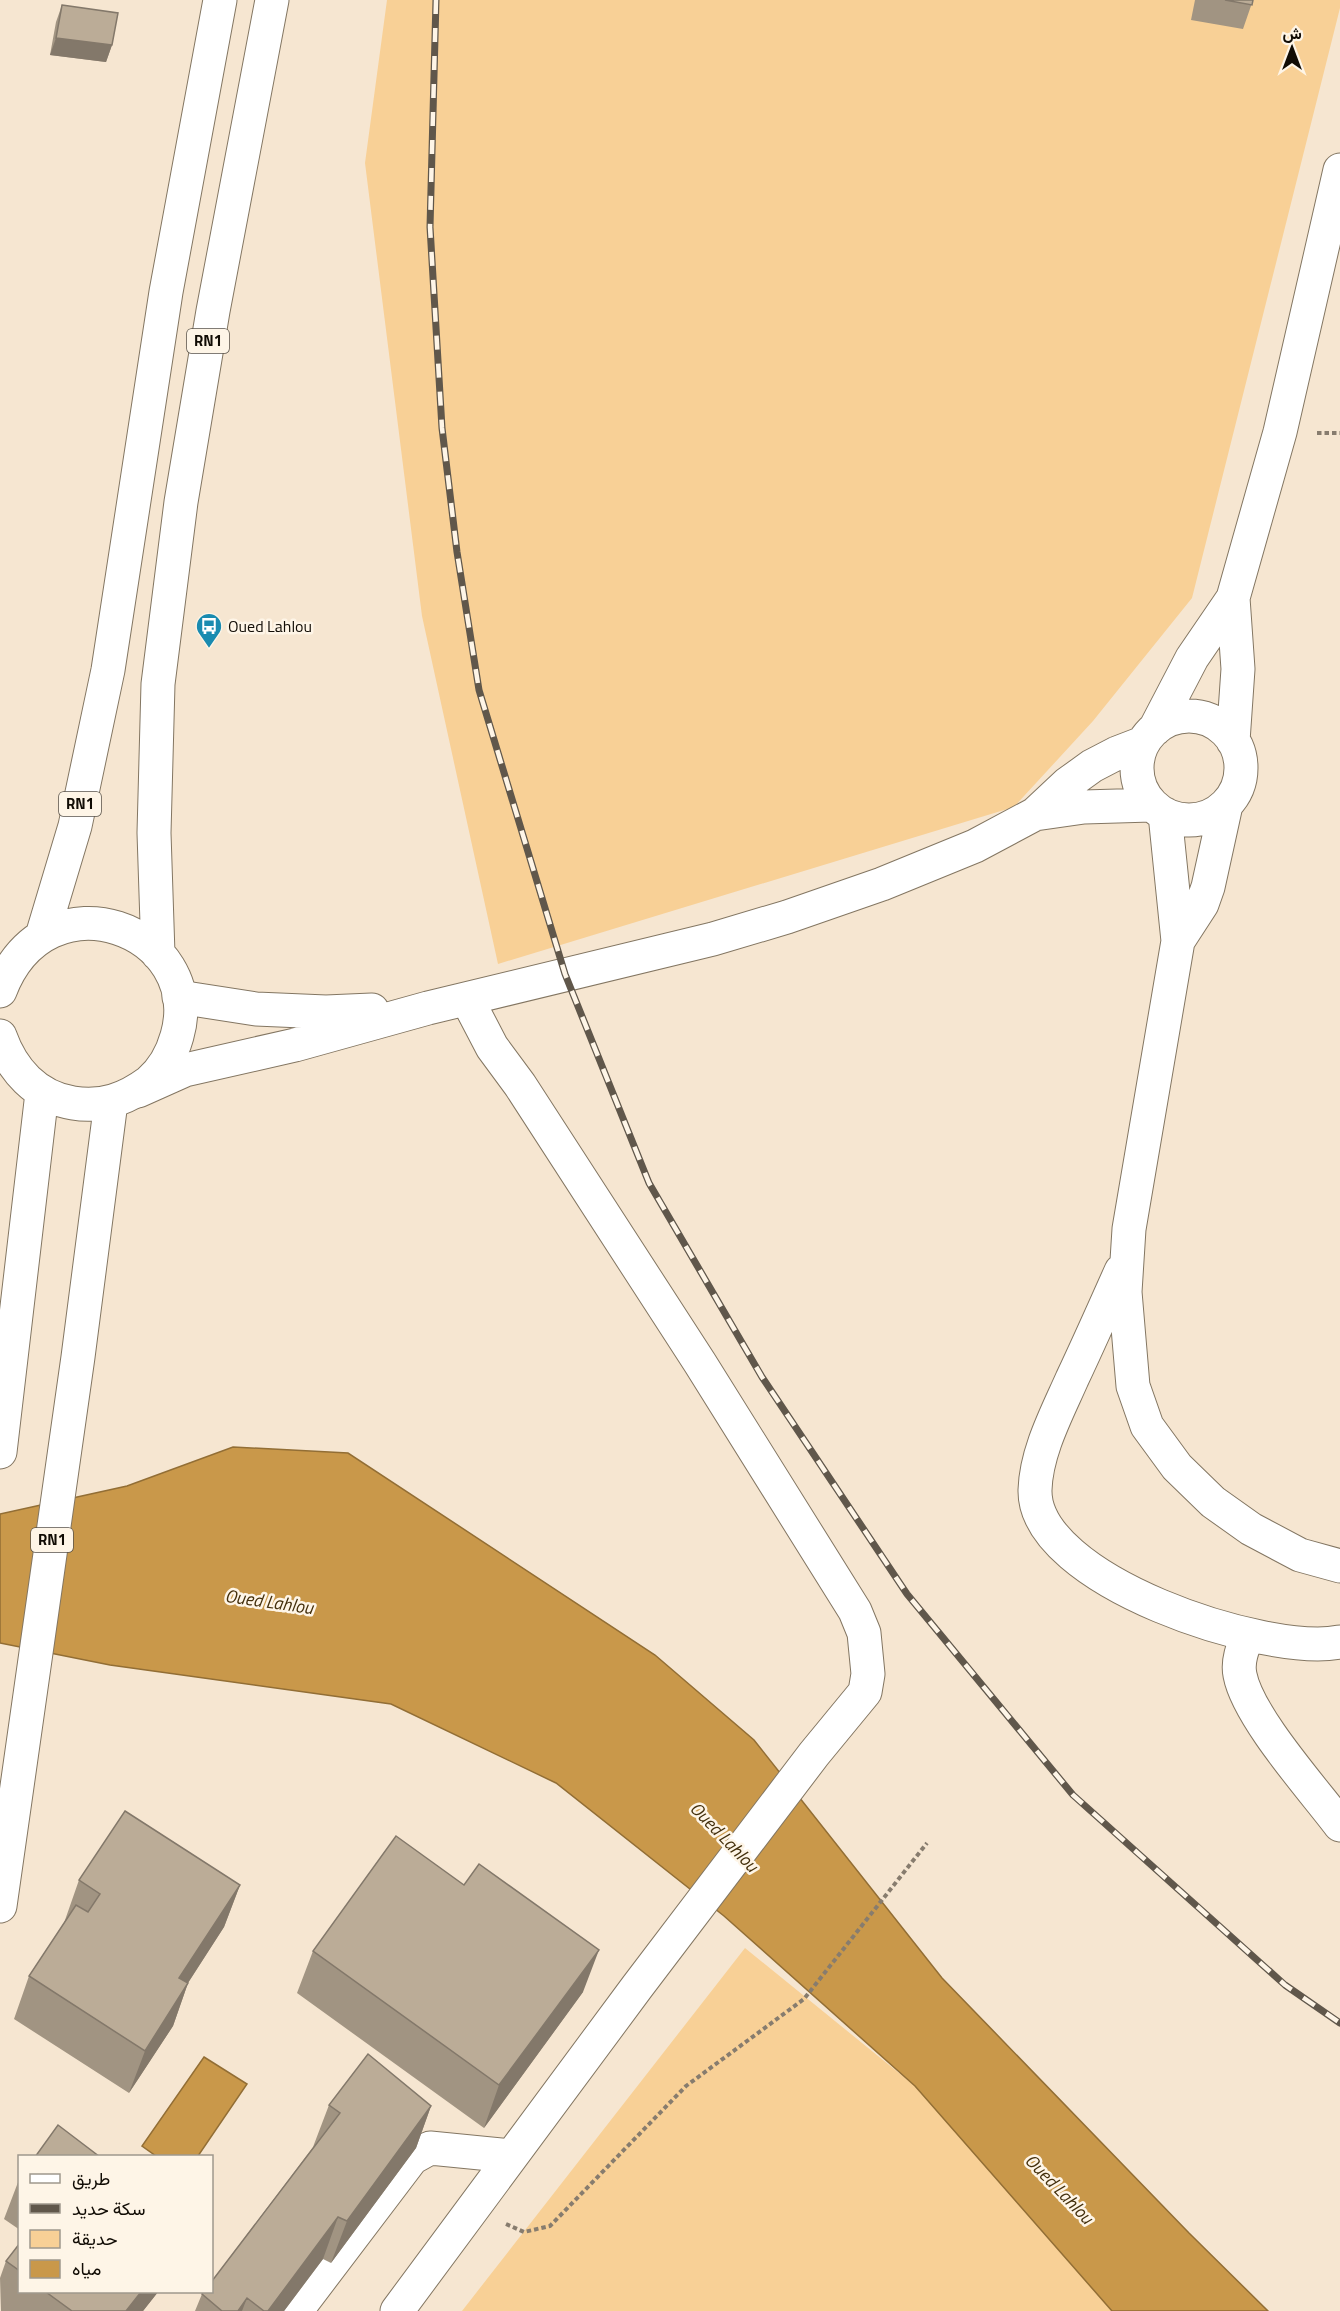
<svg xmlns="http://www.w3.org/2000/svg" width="1340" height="2311" viewBox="0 0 1340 2311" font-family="'Titillium Web',Vazirmatn,sans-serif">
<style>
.green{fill:#f8d096}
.water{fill:#c9984a;stroke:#926e35;stroke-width:1.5}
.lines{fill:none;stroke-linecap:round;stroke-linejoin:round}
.minor-casing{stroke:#837662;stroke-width:35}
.major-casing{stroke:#837662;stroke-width:35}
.path{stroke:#877c6e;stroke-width:4;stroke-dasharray:4.5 3;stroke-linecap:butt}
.minor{stroke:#fff;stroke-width:33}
.major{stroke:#fff;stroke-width:33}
.rail-casing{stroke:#60574b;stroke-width:7}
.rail{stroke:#fef5e7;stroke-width:4.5;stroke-dasharray:14;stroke-linecap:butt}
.wall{fill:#a19482}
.shaded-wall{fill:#83786a}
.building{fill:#bbac97;stroke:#83786a;stroke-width:1.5}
.labels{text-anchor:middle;stroke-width:5;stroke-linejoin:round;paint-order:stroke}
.shield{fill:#fef5e7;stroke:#585249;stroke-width:1.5}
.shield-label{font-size:15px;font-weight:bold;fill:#110c05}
.poi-label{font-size:16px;fill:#110c05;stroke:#fef5e7;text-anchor:start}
.water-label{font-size:18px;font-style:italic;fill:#432f0c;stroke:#fef5e7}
</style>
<rect width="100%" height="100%" fill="#f6e6d1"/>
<path class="green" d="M387 0H1340V8L1192 598 1093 721 1014 807 498 964 422 616 365 163Z
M745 1948 915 2086 1112 2311H462Z"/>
<path class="water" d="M233 1447 348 1453 655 1655 754 1740 942 1978 1189 2233 1268 2311H1112L915 2086 724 1916 556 1783 391 1704 110 1665 0 1643V1514L127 1486Z
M204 2057 247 2084 198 2156H156L142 2146Z"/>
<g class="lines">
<g class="minor-casing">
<path id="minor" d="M1137 768a52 52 0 1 1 104 0a52 52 0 1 1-104 0Z
M1155 729 1192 658 1233 598 1280 432 1340 170
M1233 741 1238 669 1233 598
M1035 814 1084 807 1151 805
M1165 814 1178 941 1129 1229 1125 1292 1133 1386 1147 1426 1177 1467 1213 1502 1251 1529 1300 1555 1340 1566
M1178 941 1202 904 1208 887 1226 805
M179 997 256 1009 326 1012 372 1010
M138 1091 185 1070 295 1045 428 1008 713 939 787 917 882 884 975 846 1035 814 1067 784 1092 766 1117 753 1143 743
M1121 1271C1105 1307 1089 1343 1072 1379 1057 1413 1036 1452 1035 1490 1033 1581 1268 1657 1340 1642
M1248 1635C1243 1647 1237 1661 1240 1675 1248 1717 1313 1789 1340 1825
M296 2311 412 2158 430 2148 511 2156
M397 2311 637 1987 814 1754 865 1692 868 1674 864 1633 855 1611 700 1363 520 1085 492 1047 467 999"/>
</g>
<g class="major-casing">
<path id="major" d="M42 936 75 826 108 670 166 292 220 0
M158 954 154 833 158 684 181 502 213 311 272 0
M0 991C47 868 207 931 177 1036 172 1054 163 1070 149 1082 126 1099 102 1108 73 1103 36 1097 12 1070 0 1036
M0 1452 42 1093
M0 1906 78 1357 111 1102"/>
</g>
<path class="path" d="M1317 433H1340
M506 2224 524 2232 550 2226 686 2086 804 1999 927 1843"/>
<use href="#minor" class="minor"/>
<use href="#major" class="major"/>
<g class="rail-casing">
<path id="rail" d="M436 0 430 227 442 428 457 552 479 690 565 974 649 1183 762 1377 907 1594 1073 1795 1285 1985 1340 2023"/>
</g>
<use href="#rail" class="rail"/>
</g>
<path class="wall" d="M1195 0H1253L1243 29 1191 20Z
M62 5 112 45 106 62 50 55 56 22Z
M79 1880 240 1885 224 1927 188 1983 173 2026 129 2093 14 2019 29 1976 64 1923Z
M313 1951 583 1992 484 2128 297 1993Z
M329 2105 431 2106 416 2148 331 2263 323 2259 284 2311H195L202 2294 313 2147Z
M20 2177V2230L4 2219Z
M20 2243V2292H158L143 2311H1L0 2278 6 2261Z"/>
<path class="shaded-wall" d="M56 38 112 45 106 62 50 55Z
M240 1885 224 1927 164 2020 179 1978Z
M599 1950 583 1992 484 2128 499 2085Z
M188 1983 173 2026 129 2093 145 2051Z
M431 2106 416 2148 331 2263 347 2221Z
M338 2217 323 2259 284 2311H268Z
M141 2292H158L143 2311H126Z
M247 2298 242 2311H238Z"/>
<path class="building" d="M1225 0H1253L1252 5Z
M62 5 118 13 112 45 56 38Z
M125 1811 240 1885 179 1978 188 1983 145 2051 29 1976 76 1905 88 1912 100 1894 79 1880Z
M396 1836 464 1885 479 1864 599 1950 499 2085 313 1951Z
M368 2054 431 2106 347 2221 338 2217 268 2311H264L247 2298 238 2311H222L202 2294 203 2292H212V2281L340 2113 329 2105Z
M58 2125 100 2157H35Z
M20 2243V2271L6 2261Z
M46 2292H141L126 2311H72Z"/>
<defs>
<g id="bus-pin" transform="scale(1.35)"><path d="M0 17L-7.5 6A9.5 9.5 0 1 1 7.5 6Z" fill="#1a8bb0" stroke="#fef5e7"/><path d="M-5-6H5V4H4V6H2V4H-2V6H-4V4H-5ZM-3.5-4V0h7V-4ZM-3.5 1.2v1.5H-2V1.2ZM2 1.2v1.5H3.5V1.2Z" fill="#fff"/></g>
</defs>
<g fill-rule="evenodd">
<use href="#bus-pin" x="209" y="626"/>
</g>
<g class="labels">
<g class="shield">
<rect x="187" y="329" width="42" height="24" rx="4.5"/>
<rect x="59" y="792" width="42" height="24" rx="4.5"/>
<rect x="31" y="1528" width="42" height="24" rx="4.5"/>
</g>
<g class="shield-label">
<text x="208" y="346">RN1</text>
<text x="80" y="809">RN1</text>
<text x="52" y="1545">RN1</text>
</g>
<g class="poi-label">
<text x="228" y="632">Oued Lahlou</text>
</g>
<g class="water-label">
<text transform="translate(269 1602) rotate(8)" y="6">Oued Lahlou</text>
<text transform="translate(724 1837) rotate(46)" y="6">Oued Lahlou</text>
<text transform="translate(1059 2189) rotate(46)" y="6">Oued Lahlou</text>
</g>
</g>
<rect x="18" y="2155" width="195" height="138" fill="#fef5e7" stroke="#9f988d" stroke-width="1.5"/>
<rect x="30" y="2174" width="30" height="9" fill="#ffffff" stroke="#9f988d" stroke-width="1.5"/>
<text x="72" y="2185" font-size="18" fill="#110c05">طريق</text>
<rect x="30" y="2204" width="30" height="9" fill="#60574b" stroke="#9f988d" stroke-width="1.5"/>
<text x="72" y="2215" font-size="18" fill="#110c05">سكة حديد</text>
<rect x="30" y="2230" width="30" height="18" fill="#f8d096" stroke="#9f988d" stroke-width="1.5"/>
<text x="72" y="2245" font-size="18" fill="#110c05">حديقة</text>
<rect x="30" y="2260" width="30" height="18" fill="#c9984a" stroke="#9f988d" stroke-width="1.5"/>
<text x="72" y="2275" font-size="18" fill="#110c05">مياه</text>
<g transform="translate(1292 48)" stroke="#fef5e7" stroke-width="4.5" paint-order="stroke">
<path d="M0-4.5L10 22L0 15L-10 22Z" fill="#110c05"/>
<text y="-9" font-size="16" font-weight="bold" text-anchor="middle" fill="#110c05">ش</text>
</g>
</svg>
